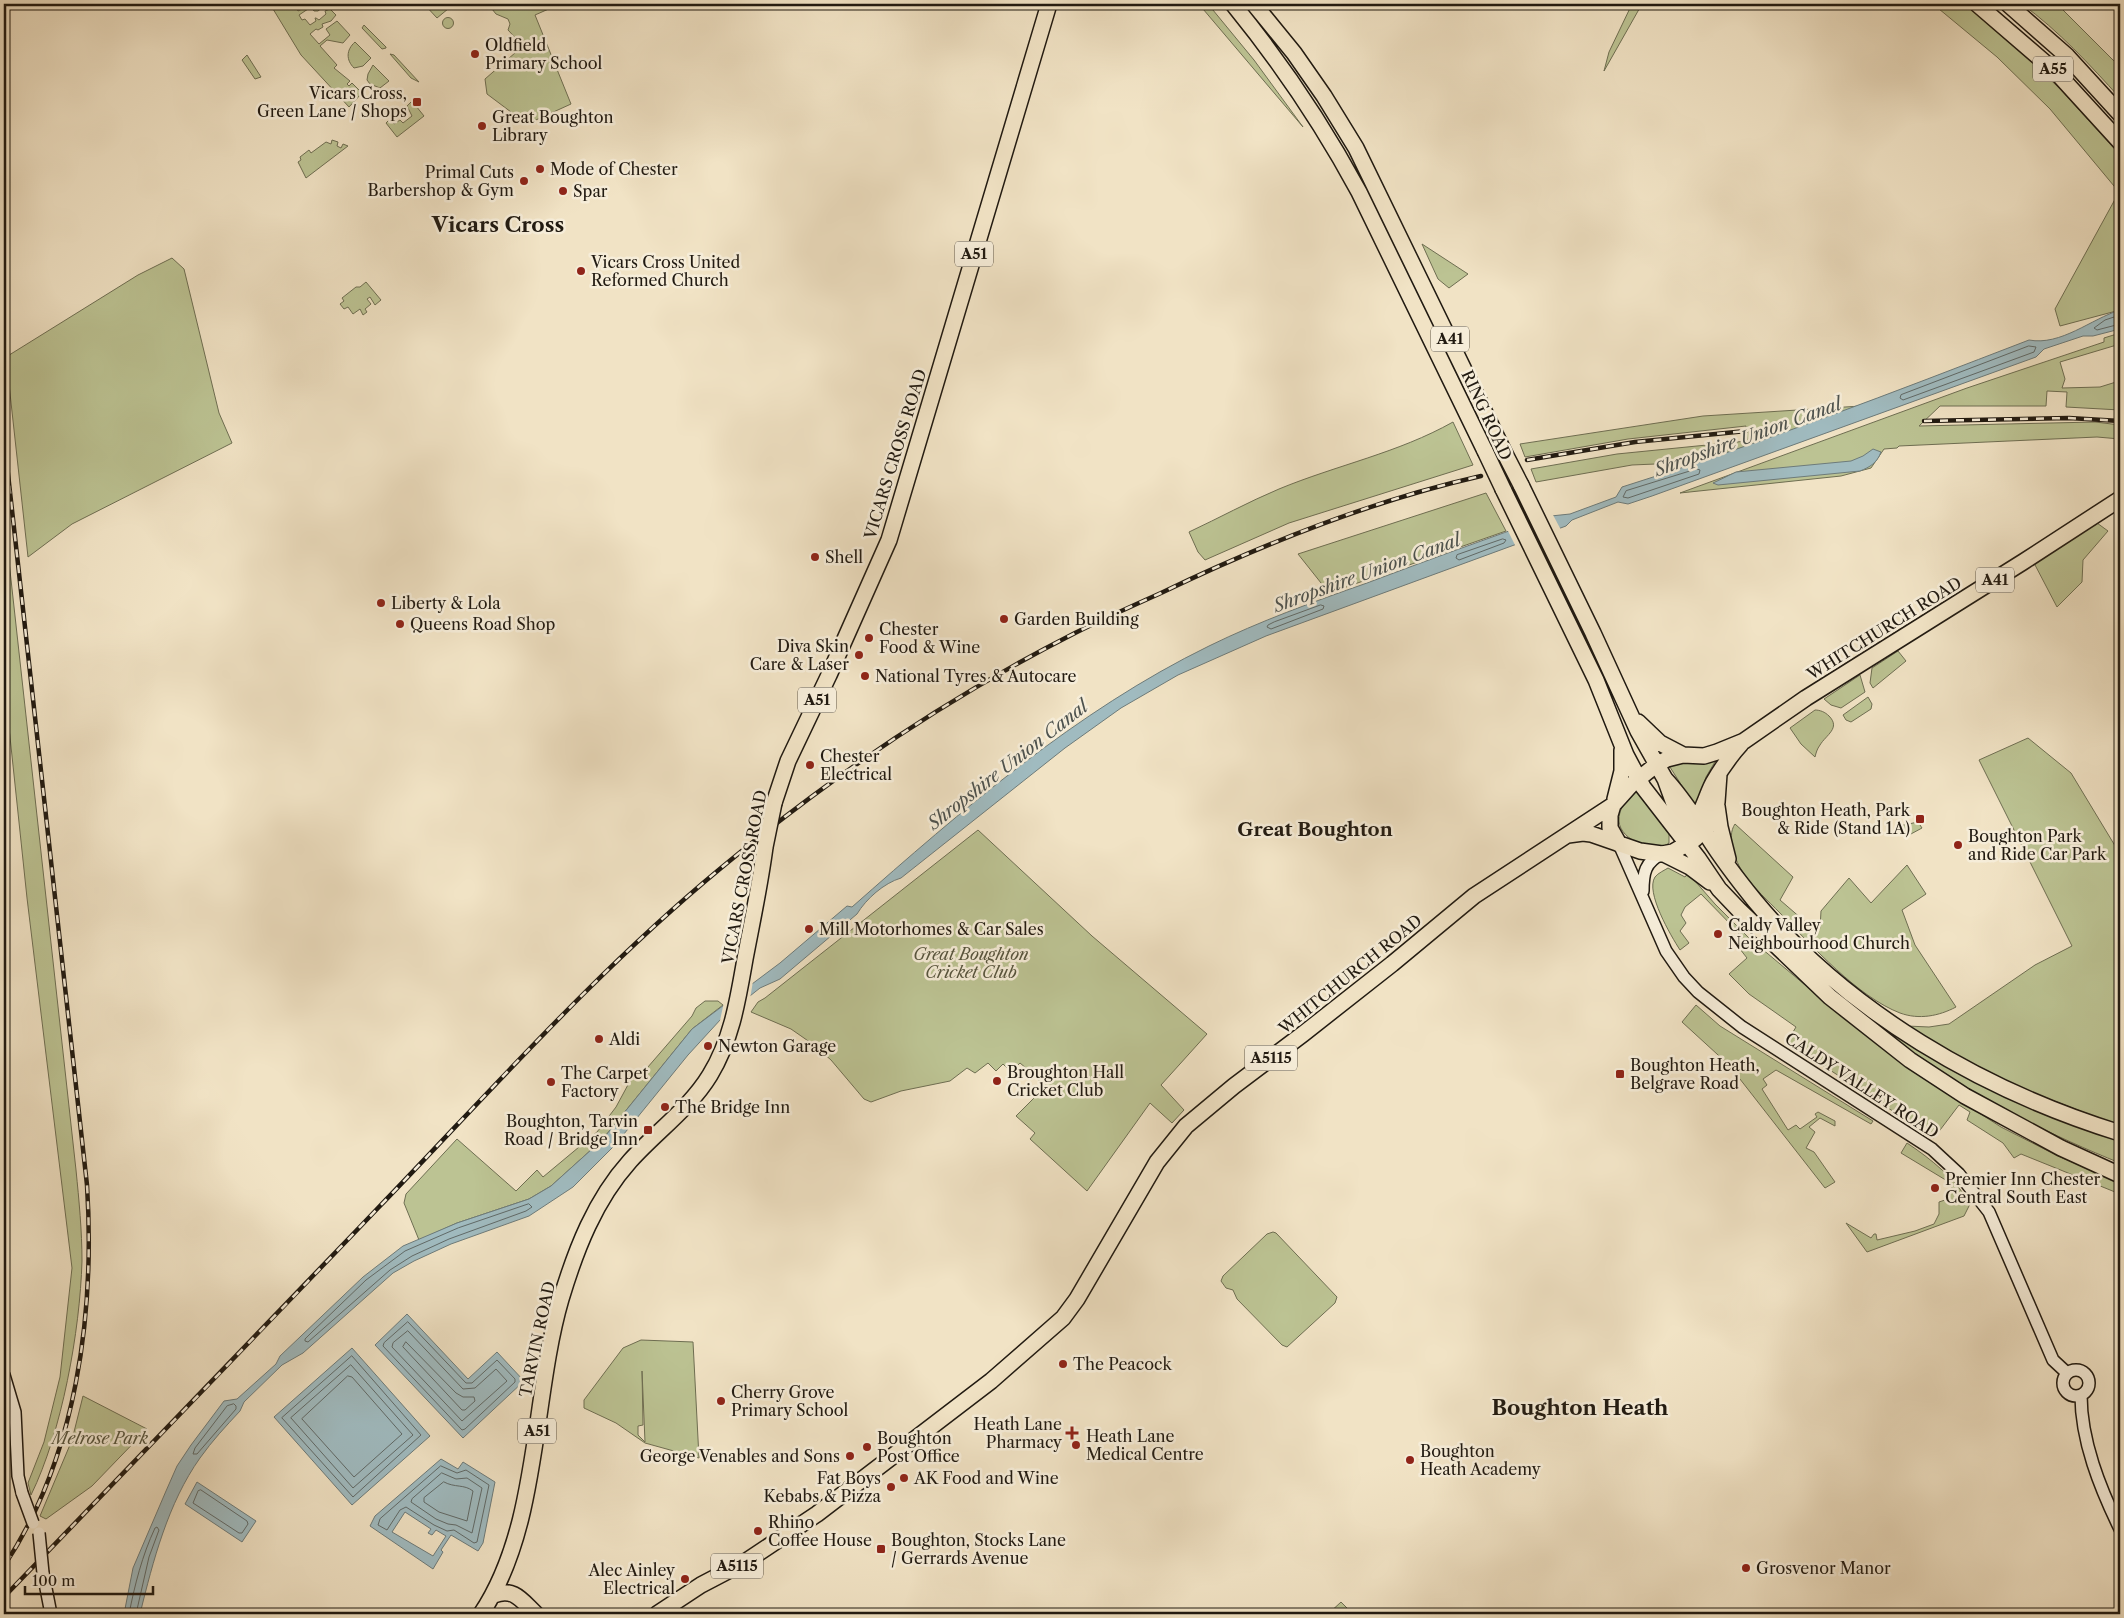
<svg xmlns="http://www.w3.org/2000/svg" width="2124" height="1618" viewBox="0 0 2124 1618" font-family="'Libre Caslon Text',serif">
<style>
.green{fill:#bcc393;stroke:#6e6e52;fill-rule:evenodd}
.water{fill:#a0bbc0;stroke:#6d7b7a;fill-rule:evenodd}
.pier{fill:#f1e3c5}
.lines{fill:none;stroke-linecap:round;stroke-linejoin:round}
.shore{stroke:#606a68;stroke-width:1}
.secondary-casing{stroke:#211a11;stroke-width:14}
.highway-casing{stroke:#211a11;stroke-width:18}
.secondary{stroke:#f6edd9;stroke-width:11}
.highway{stroke:#f1e3c5;stroke-width:15}
.rail-casing{stroke:#211a11;stroke-width:4.5}
.rail{stroke:#f6edd9;stroke-width:2.5;stroke-dasharray:8;stroke-linecap:butt}
.secondary-bridge-casing{stroke:#211a11;stroke-width:14;stroke-linecap:butt}
.highway-bridge-casing{stroke:#211a11;stroke-width:18;stroke-linecap:butt}
.secondary-bridge{stroke:#f6edd9;stroke-width:11}
.highway-bridge{stroke:#f1e3c5;stroke-width:15}
.poi-dot{fill:#8f2418;stroke:#f6edd9;stroke-width:2}
.labels{text-anchor:middle;stroke-width:5;stroke-linejoin:round;paint-order:stroke}
.shield{fill:#f6edd9;stroke:#61594d;stroke-width:1}
.shield-label{font-size:15px;font-weight:bold;fill:#211a11}
.poi-label{font-size:16px;fill:#211a11;stroke:#f6edd9;text-anchor:start}
.street-label{font-size:16px;fill:#211a11;stroke:#f6edd9}
.park-label{font-size:16px;font-style:italic;fill:#57553e;stroke:#f6edd9}
.water-label{font-size:18px;font-style:italic;fill:#4d524e;stroke:#f6edd9}
.quarter-label{font-size:19px;font-weight:bold;fill:#211a11;stroke:#f6edd9}
.district-label{font-size:21px;font-weight:bold;fill:#211a11;stroke:#f6edd9}
</style>
<rect width="100%" height="100%" fill="#f1e3c5"/>
<filter id="stains"><feTurbulence type="fractalNoise" baseFrequency=".004" numOctaves="4"/><feColorMatrix values="0 0 0 0 .2 0 0 0 0 .09 0 0 0 0 .02 0 0 0 .5 -.17"/></filter>
<radialGradient id="worn" r=".72"><stop offset=".6" stop-color="#630" stop-opacity="0"/><stop offset="1" stop-color="#630" stop-opacity=".3"/></radialGradient>
<path class="green" d="M270 4H294L298 11 310 5V4H327L318 11H314L311 7 299 15 302 20 305 19 310 25 316 21 315 18H316L319 20 326 14 325 11 330 9 336 15 331 21 322 24 323 27 318 30 316 29 310 34 319 44 330 35 326 29 337 21 350 35 343 43 327 40 320 46 337 65 334 68 350 81 347 84 349 86 352 83 362 93 349 107 301 55Z
M424 4H454L437 18Z
M488 4H560L535 15 571 104 527 124 487 94 485 79 523 46 508 30 510 24 508 19 496 14Z
M1194 4H1208L1254 60 1303 127 1203 9Z
M1632 4H1642L1604 71 1609 52Z
M1933 4H1963L1995 26 2061 90 2120 155V310L2060 326 2055 309 2119 192 2050 109 1997 57Z
M2022 4H2057L2120 67V98C2090 65 2059 31 2022 4Z
M442.5 23a5.5 5.5 0 1 1 11 0a5.5 5.5 0 1 1-11 0Z
M364 25 386 47V48L382 49 362 28Z
M355 42 371 58 363 66 354 68C346 60 346 50 355 42Z
M390 54 394 55 419 82 411 78Z
M247 55 261 77 255 79 242 60Z
M373 65 389 81 380 88 370 84 367 80 368 74Z
M412 101 424 116 397 137 386 123 390 119 394 124 400 120 403 123 412 116 407 106Z
M332 140 338 142 337 146 341 148 343 144 348 146 306 178 298 162 301 160 300 157 309 150 311 153 326 142 331 144Z
M1422 244 1468 274 1449 288 1438 279Z
M172 258 184 269 219 413 232 443 72 524 28 557 6 357 138 275Z
M366 282 381 300 375 305 370 297 367 299 371 304 365 309 367 312 363 315 360 309 353 314 348 307 344 309 340 304 344 301 342 298 356 287H360Z
M2120 333V344L2060 362 2065 379 2062 388 2100 387 2116 382 2117 388H2120V410L2066 407 2067 392 2047 391 2046 406H1940L1919 426 2095 422 2120 425V439L2097 437 1899 446 1897 448 1884 449 1871 468 1841 476 1680 493 1967 388 2104 342V338Z
M1861 406 1702 462 1632 465 1536 482 1531 469 1617 454 1747 441 1746 426 1628 439 1525 457 1520 444 1703 416Z
M1453 422 1473 465 1289 523 1205 560 1198 552 1189 532C1219 518 1248 502 1279 489 1337 465 1398 453 1453 422Z
M1486 493 1506 531 1329 593 1298 554Z
M4 516 76 1170C79 1200 82 1231 82 1261 80 1331 62 1432 31 1495L28 1483 44 1442 60 1377 72 1268 27 898 4 680Z
M2097 523 2108 531 2083 560 2082 582 2057 607 2034 563Z
M1898 651 1906 661 1873 688 1870 683 1872 668Z
M1860 675 1865 692 1841 708 1831 705 1824 699Z
M1868 697 1872 704 1871 709 1851 722 1846 720 1843 715Z
M1815 710C1820 710 1825 712 1829 716 1841 728 1826 735 1820 745 1817 749 1816 753 1815 757L1801 744 1790 728Z
M2028 738 2071 773 2120 854V1126L2012 1085 1974 1066 1907 1026 1929 1027 1949 1024 2035 965 2072 946 1979 760Z
M1716 760 1706 777 1696 808 1668 764Z
M1637 786 1650 809 1669 834V843C1656 854 1620 841 1619 821 1618 808 1629 796 1637 786Z
M1918 822 1922 828 1909 835 1904 833 1899 826Z
M1735 824 1793 877 1780 900 1817 932 1820 928 1821 911 1849 878 1871 903 1907 865 1926 894 1902 910 1915 945 1956 1007C1939 1016 1919 1020 1900 1013 1858 997 1812 946 1780 913 1768 901 1754 888 1744 874 1735 861 1726 837 1735 824Z
M978 830 1092 936 1207 1034 1161 1085 1184 1110 1172 1123 1150 1103 1087 1191 1030 1139 1035 1133 1016 1116 1039 1093V1079L1020 1063 1011 1072 1003 1064 996 1071 988 1063 975 1073 967 1068 950 1081 901 1091 871 1102 864 1099 831 1060 814 1045 791 1029 751 1012 758 1002 765 998Z
M1668 868 1685 877 1688 873 1715 904 1749 938 1854 1026 1920 1075 2001 1127 2058 1156 2120 1182V1194L2021 1154 2014 1158 2003 1143 1967 1120 1970 1112 1959 1105 1934 1138 1787 1042 1796 1027 1749 994 1729 974 1747 958 1736 944 1739 942 1735 937 1739 933 1701 894 1685 907 1681 915 1686 923 1680 931 1689 943 1680 950C1671 936 1645 892 1655 877 1658 873 1665 870 1668 868Z
M1842 998C1880 1022 1916 1049 1955 1071 2007 1101 2063 1122 2120 1141V1163C2055 1137 1982 1101 1924 1061 1896 1042 1869 1019 1842 998Z
M705 1001H718L723 1005 692 1029 602 1140 551 1186 529 1199 457 1223 419 1240 404 1203 406 1194 457 1139 516 1191 537 1170 543 1177 597 1132 616 1107 636 1070 641 1075 692 1016 696 1008Z
M1696 1005 1720 1026 1873 1121 1871 1124 1776 1070 1763 1079 1767 1085 1762 1089 1788 1130 1796 1125 1800 1129 1817 1117 1815 1114 1818 1112 1835 1121V1126L1820 1118 1809 1127 1815 1132 1806 1148 1814 1152 1835 1182 1825 1188 1729 1065 1682 1022Z
M1907 1143C1931 1159 1956 1179 1970 1204L1964 1216 1867 1252 1846 1223 1871 1238 1874 1234H1876L1877 1240 1915 1231 1934 1224 1939 1214V1202L1948 1199 1952 1188 1949 1182 1901 1153Z
M1273 1232 1276 1233 1337 1297 1335 1303 1287 1347 1282 1345 1237 1299 1233 1290 1226 1288 1221 1281 1223 1276 1267 1234Z
M641 1340 693 1342 699 1458 645 1443 616 1423 584 1408V1400L623 1348ZM642 1371 645 1442 638 1435V1426L643 1425Z
M83 1396 147 1429 92 1486 46 1519 40 1516 72 1440Z
M1341 1602 1353 1614H1328Z"/>
<path class="water" d="M2120 310V329L2093 336H2083L2044 349 2036 357 1652 496 1628 504 1618 502 1572 520 1566 526 1266 636 1178 675 1121 708 1065 748 901 878C884 883 866 899 857 914L780 979 760 988 721 1019 688 1055 615 1145 573 1187 529 1216 451 1244 414 1261 393 1273 303 1353 282 1365 244 1402 240 1411C226 1426 212 1441 200 1458 168 1503 153 1561 140 1614H124L133 1568 166 1491 177 1466 191 1445 224 1401 237 1399 276 1364 280 1356 363 1277 403 1246 457 1223 529 1199 551 1186 602 1140 692 1029 780 963 847 906 852 907C962 810 1076 711 1209 646 1260 621 1313 602 1367 583 1428 560 1489 538 1551 516L1570 514 1616 497 1622 487C1760 444 1894 392 2029 340 2061 346 2091 319 2120 310Z
M1873 449 1881 452C1877 463 1870 467 1860 471L1718 485 1713 483 1736 472 1851 461 1863 456Z
M407 1314 468 1379 497 1352 524 1381 463 1438 375 1345Z
M352 1348 430 1436 352 1505 274 1417Z
M441 1459 458 1469 463 1462 495 1482 483 1543 478 1551 451 1535 441 1550 443 1552 433 1569 370 1526 375 1516ZM405 1512 431 1529 428 1533 432 1535 436 1530 446 1536 433 1556 392 1532Z
M197 1482 256 1521 242 1542 185 1504Z"/>
<path class="pier" d="M1552 513 1561 530 1516 547 1507 529Z
M753 981 750 999 719 1025 724 1002Z"/>
<g class="lines">
<path class="shore" d="M2120 315 2105 320 2094 328 2097 330 2120 324
M2029 346 2036 347 2034 352 1903 400 1900 398 1901 395Z
M1697 469 1700 470 1699 474 1628 498 1623 497 1626 491Z
M1503 539 1506 540 1504 543 1459 560 1456 558 1457 555Z
M1321 605 1324 606 1323 609 1271 629 1267 627 1268 625 1274 622Z
M529 1204 532 1207 526 1211 449 1239 412 1256 390 1270 308 1342 305 1341V1339L311 1333 366 1280 405 1251 458 1228Z
M408 1322 466 1383H472L497 1360 515 1379V1382L465 1429 462 1430 383 1346 384 1343Z
M408 1331 463 1389 475 1388 496 1369 507 1381 462 1421 392 1347 393 1343Z
M406 1342 456 1393 463 1397H474L475 1401 465 1410H462L403 1347Z
M352 1356 421 1435 353 1497 282 1418Z
M351 1365 413 1435 353 1488 291 1418Z
M348 1376 352 1377 402 1434 354 1477 302 1419Z
M234 1404 236 1406V1409L197 1454H193L195 1448 227 1406Z
M441 1466 457 1473 466 1470 489 1485 477 1542 474 1543 454 1530 447 1531 434 1525 406 1507 400 1510 387 1530 378 1525 380 1519Z
M442 1473 456 1479 467 1478 482 1488 472 1533 456 1525 448 1524 436 1519 411 1502 412 1499Z
M444 1482C455 1488 464 1484 473 1491L467 1521 439 1512 424 1502V1498Z
M201 1490 247 1521 248 1524 242 1533H239L193 1503 198 1491Z
M129 1614C135 1584 142 1556 155 1528L157 1527 159 1530 149 1557 136 1614"/>
<g class="secondary-casing">
<path id="secondary" d="M1619 844 1666 951 1684 977 1698 992 1742 1027 1932 1149 1959 1174 1989 1212 2053 1360 2067 1373
M1643 891C1643 873 1645 862 1662 854
M2063 1383a13 13 0 1 1 26 0a13 13 0 1 1-26 0Z
M4 1375 15 1412 18 1476 22 1493
M2081 1395C2081 1441 2100 1488 2120 1529
M43 1573 51 1614"/>
</g>
<g class="highway-casing">
<path id="highway" d="M1233 4C1281 63 1323 125 1359 192L1485 451
M1254 4 1294 53 1324 96 1356 148 1502 448
M1977 4 2057 73 2120 142
M2008 4 2067 56 2120 114
M1521 485 1593 633 1638 731 1665 779 1673 801 1687 828V844
M1503 489 1596 680 1626 755 1643 787 1698 858 1719 889 1739 910 1830 997 1910 1060 1965 1096 2061 1148 2120 1175
M1638 722 1660 743 1683 755
M1665 779C1682 797 1694 817 1708 837 1722 859 1738 880 1755 901 1847 1012 1984 1091 2120 1133
M1615 799 1622 771V750
M774 803 788 761 829 675 889 540 1049 4
M1717 806 1720 827 1728 859
M1691 826C1703 814 1705 798 1713 783 1721 769 1730 756 1741 744
M1568 835 1583 833 1591 834 1640 851 1662 854 1673 852 1695 839 1708 826 1717 802 1719 774
M1619 844 1610 828V815L1613 805 1631 785 1656 765 1667 759 1683 755 1704 756 1717 752 1744 741 1806 698 2023 562 2120 499
M1664 854 1690 867 1710 882
M494 1595C514 1587 522 1601 536 1614
M481 1614C540 1526 532 1398 561 1299 576 1249 595 1200 630 1161 656 1132 690 1108 710 1075 732 1039 738 999 745 959 752 922 760 885 765 847
M657 1614 701 1585 745 1562 817 1514 991 1381 1063 1318 1077 1299 1157 1162 1186 1126 1234 1086 1303 1034 1392 964 1474 896 1613 805"/>
</g>
<use href="#secondary" class="secondary"/>
<use href="#highway" class="highway"/>
<g class="rail-casing">
<path id="rail" d="M1924 421 2069 418 2120 421
M4 438 87 1185C95 1313 77 1457 4 1566
M1527 460 1635 442 1746 431
M4 1597C129 1467 254 1338 378 1208 490 1092 596 971 721 868 829 778 949 697 1075 633 1103 619 1132 606 1161 593 1263 544 1370 501 1481 476"/>
</g>
<use href="#rail" class="rail"/>
<g class="secondary-bridge-casing">
<path id="secondary-bridge" d="M22 1493 33 1523
M39 1533 43 1573"/>
</g>
<g class="highway-bridge-casing">
<path id="highway-bridge" d="M1502 448 1521 485
M1485 451 1503 489
M765 847 774 803"/>
</g>
<use href="#secondary-bridge" class="secondary-bridge"/>
<use href="#highway-bridge" class="highway-bridge"/>
</g>
<g class="poi-dot">
<circle cx="475" cy="54" r="5"/>
<rect x="412" y="97" width="10" height="10" rx="2.5"/>
<circle cx="482" cy="126" r="5"/>
<circle cx="540" cy="169" r="5"/>
<circle cx="524" cy="181" r="5"/>
<circle cx="563" cy="191" r="5"/>
<circle cx="581" cy="271" r="5"/>
<circle cx="815" cy="557" r="5"/>
<circle cx="381" cy="603" r="5"/>
<circle cx="1004" cy="619" r="5"/>
<circle cx="400" cy="624" r="5"/>
<circle cx="869" cy="638" r="5"/>
<circle cx="859" cy="655" r="5"/>
<circle cx="865" cy="676" r="5"/>
<circle cx="810" cy="765" r="5"/>
<rect x="1915" y="814" width="10" height="10" rx="2.5"/>
<circle cx="1958" cy="845" r="5"/>
<circle cx="809" cy="929" r="5"/>
<circle cx="1718" cy="934" r="5"/>
<circle cx="599" cy="1039" r="5"/>
<circle cx="708" cy="1046" r="5"/>
<rect x="1615" y="1069" width="10" height="10" rx="2.5"/>
<circle cx="997" cy="1081" r="5"/>
<circle cx="551" cy="1082" r="5"/>
<circle cx="665" cy="1107" r="5"/>
<rect x="643" y="1125" width="10" height="10" rx="2.5"/>
<circle cx="1935" cy="1188" r="5"/>
<circle cx="1063" cy="1364" r="5"/>
<circle cx="721" cy="1401" r="5"/>
<path d="M1069.5 1425.5h5v5h5v5h-5v5h-5v-5h-5v-5h5z"/>
<circle cx="1076" cy="1445" r="5"/>
<circle cx="867" cy="1447" r="5"/>
<circle cx="850" cy="1456" r="5"/>
<circle cx="1410" cy="1460" r="5"/>
<circle cx="904" cy="1478" r="5"/>
<circle cx="891" cy="1487" r="5"/>
<circle cx="758" cy="1531" r="5"/>
<rect x="876" y="1544" width="10" height="10" rx="2.5"/>
<circle cx="1746" cy="1568" r="5"/>
<circle cx="685" cy="1579" r="5"/>
</g>
<g class="labels">
<g class="shield">
<rect x="2033" y="56.5" width="40" height="25" rx="4"/>
<rect x="955" y="241.5" width="38" height="25" rx="4"/>
<rect x="1431" y="326.5" width="38" height="25" rx="4"/>
<rect x="1976" y="567.5" width="38" height="25" rx="4"/>
<rect x="798" y="687.5" width="38" height="25" rx="4"/>
<rect x="1245" y="1045.5" width="52" height="25" rx="4"/>
<rect x="518" y="1418.5" width="38" height="25" rx="4"/>
<rect x="711" y="1553.5" width="52" height="25" rx="4"/>
</g>
<g class="shield-label">
<text x="2053" y="74">A55</text>
<text x="974" y="259">A51</text>
<text x="1450" y="344">A41</text>
<text x="1995" y="585">A41</text>
<text x="817" y="705">A51</text>
<text x="1271" y="1063">A5115</text>
<text x="537" y="1436">A51</text>
<text x="737" y="1571">A5115</text>
</g>
<g class="poi-label">
<text x="485" y="51">Oldfield<tspan x="485" dy="18">Primary School</tspan></text>
<text x="407" y="99" text-anchor="end">Vicars Cross,<tspan x="407" dy="18">Green Lane / Shops</tspan></text>
<text x="492" y="123">Great Boughton<tspan x="492" dy="18">Library</tspan></text>
<text x="550" y="175">Mode of Chester</text>
<text x="514" y="178" text-anchor="end">Primal Cuts<tspan x="514" dy="18">Barbershop &amp; Gym</tspan></text>
<text x="573" y="197">Spar</text>
<text x="591" y="268">Vicars Cross United<tspan x="591" dy="18">Reformed Church</tspan></text>
<text x="825" y="563">Shell</text>
<text x="391" y="609">Liberty &amp; Lola</text>
<text x="1014" y="625">Garden Building</text>
<text x="410" y="630">Queens Road Shop</text>
<text x="879" y="635">Chester<tspan x="879" dy="18">Food &amp; Wine</tspan></text>
<text x="849" y="652" text-anchor="end">Diva Skin<tspan x="849" dy="18">Care &amp; Laser</tspan></text>
<text x="875" y="682">National Tyres &amp; Autocare</text>
<text x="820" y="762">Chester<tspan x="820" dy="18">Electrical</tspan></text>
<text x="1910" y="816" text-anchor="end">Boughton Heath, Park<tspan x="1910" dy="18">&amp; Ride (Stand 1A)</tspan></text>
<text x="1968" y="842">Boughton Park<tspan x="1968" dy="18">and Ride Car Park</tspan></text>
<text x="1728" y="931">Caldy Valley<tspan x="1728" dy="18">Neighbourhood Church</tspan></text>
<text x="819" y="935">Mill Motorhomes &amp; Car Sales</text>
<text x="609" y="1045">Aldi</text>
<text x="718" y="1052">Newton Garage</text>
<text x="1630" y="1071">Boughton Heath,<tspan x="1630" dy="18">Belgrave Road</tspan></text>
<text x="1007" y="1078">Broughton Hall<tspan x="1007" dy="18">Cricket Club</tspan></text>
<text x="561" y="1079">The Carpet<tspan x="561" dy="18">Factory</tspan></text>
<text x="675" y="1113">The Bridge Inn</text>
<text x="638" y="1127" text-anchor="end">Boughton, Tarvin<tspan x="638" dy="18">Road / Bridge Inn</tspan></text>
<text x="1945" y="1185">Premier Inn Chester<tspan x="1945" dy="18">Central South East</tspan></text>
<text x="1073" y="1370">The Peacock</text>
<text x="731" y="1398">Cherry Grove<tspan x="731" dy="18">Primary School</tspan></text>
<text x="1062" y="1430" text-anchor="end">Heath Lane<tspan x="1062" dy="18">Pharmacy</tspan></text>
<text x="1086" y="1442">Heath Lane<tspan x="1086" dy="18">Medical Centre</tspan></text>
<text x="877" y="1444">Boughton<tspan x="877" dy="18">Post Office</tspan></text>
<text x="1420" y="1457">Boughton<tspan x="1420" dy="18">Heath Academy</tspan></text>
<text x="840" y="1462" text-anchor="end">George Venables and Sons</text>
<text x="881" y="1484" text-anchor="end">Fat Boys<tspan x="881" dy="18">Kebabs &amp; Pizza</tspan></text>
<text x="914" y="1484">AK Food and Wine</text>
<text x="768" y="1528">Rhino<tspan x="768" dy="18">Coffee House</tspan></text>
<text x="891" y="1546">Boughton, Stocks Lane<tspan x="891" dy="18">/ Gerrards Avenue</tspan></text>
<text x="1756" y="1574">Grosvenor Manor</text>
<text x="675" y="1576" text-anchor="end">Alec Ainley<tspan x="675" dy="18">Electrical</tspan></text>
</g>
<g class="street-label">
<text transform="translate(1487 415) rotate(65)" y="6">RING ROAD</text>
<text transform="translate(895 454) rotate(-73)" y="6">VICARS CROSS ROAD</text>
<text transform="translate(1884 628) rotate(-32)" y="6">WHITCHURCH ROAD</text>
<text transform="translate(744 877) rotate(-79)" y="6">VICARS CROSS ROAD</text>
<text transform="translate(1350 974) rotate(-39)" y="6">WHITCHURCH ROAD</text>
<text transform="translate(1862 1085) rotate(33)" y="6">CALDY VALLEY ROAD</text>
<text transform="translate(537 1339) rotate(-78)" y="6">TARVIN ROAD</text>
</g>
<g class="park-label">
<text x="971" y="960">Great Boughton<tspan x="971" dy="18">Cricket Club</tspan></text>
<text x="100" y="1444">Melrose Park</text>
</g>
<g class="water-label">
<text transform="translate(1748 437) rotate(-20)" y="6">Shropshire Union Canal</text>
<text transform="translate(1367 573) rotate(-20)" y="6">Shropshire Union Canal</text>
<text transform="translate(1008 765) rotate(-38)" y="6">Shropshire Union Canal</text>
</g>
<g class="quarter-label">
<text x="1315" y="836">Great Boughton</text>
</g>
<g class="district-label">
<text x="498" y="232">Vicars Cross</text>
<text x="1580" y="1415">Boughton Heath</text>
</g>
</g>
<rect width="2124" height="1618" fill="none" stroke="#f1e3c5" stroke-width="20"/>
<rect x="5" y="5" width="2114" height="1608" fill="none" stroke="#211a11" stroke-width="2.5"/>
<rect x="10" y="10" width="2104" height="1598" fill="none" stroke="#211a11"/>
<path d="M25 1586v8h128v-8" fill="none" stroke="#211a11" stroke-width="2.5"/>
<text x="32" y="1586" font-size="15" fill="#211a11" stroke="#f6edd9" stroke-width="4" paint-order="stroke">100 m</text>
<rect width="100%" height="100%" filter="url(#stains)"/>
<rect width="100%" height="100%" fill="url(#worn)"/>
</svg>
